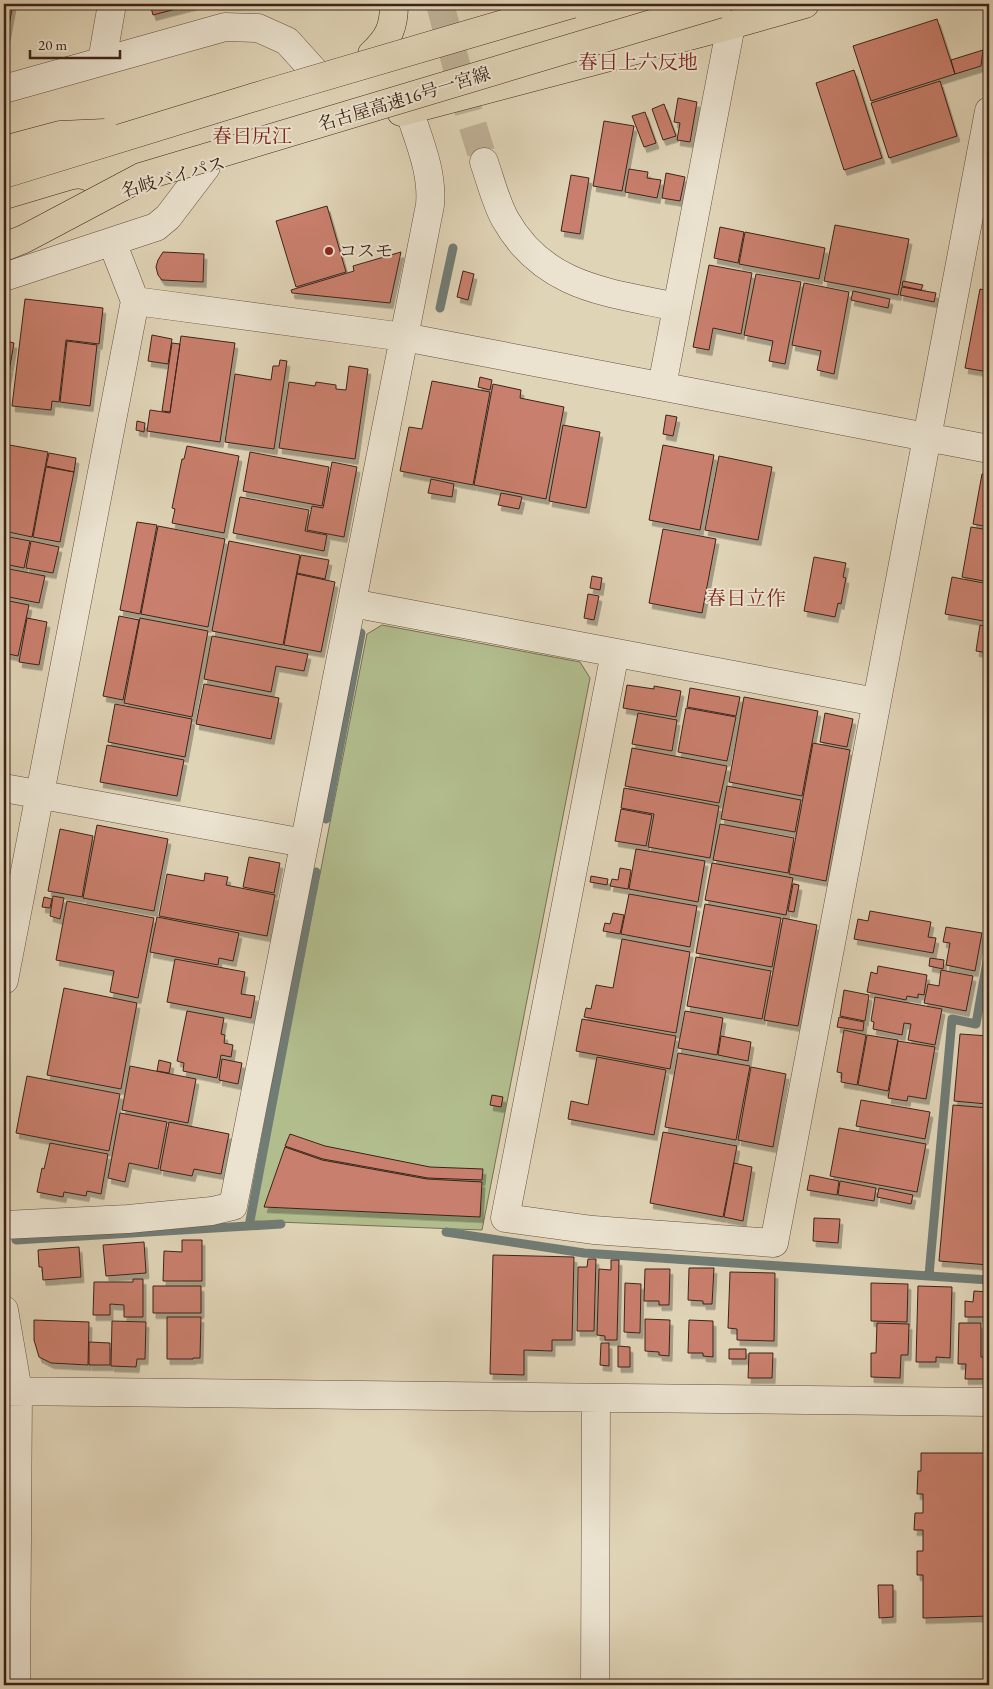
<svg xmlns="http://www.w3.org/2000/svg" width="993" height="1689" viewBox="0 0 993 1689" font-family="'EB Garamond','Noto Serif JP',serif">
<style>
.green{fill:#b2bd8e;stroke:#787053}
.lines{fill:none;stroke-linecap:round;stroke-linejoin:round}
.stream{stroke:#717c75;stroke-width:9}
.building{fill:#c97f6d;stroke:#3d2318;filter:url(#shadow)}
.minor-tunnel{stroke:#bfb197;stroke-width:28;stroke-dasharray:28 14;stroke-linecap:butt}
.minor-casing{stroke:#664f40;stroke-width:29}
.highway-casing{stroke:#3d2318;stroke-width:29}
.minor{stroke:#ebe3d0;stroke-width:28}
.highway{stroke:#e0d4b7;stroke-width:28}
.highway-bridge-casing{stroke:#3d2318;stroke-width:29;stroke-linecap:butt}
.highway-bridge{stroke:#e0d4b7;stroke-width:28}
.poi-dot{fill:#8f2418;stroke:#ebe3d0;stroke-width:2}
.labels{text-anchor:middle;stroke-width:4;stroke-linejoin:round;paint-order:stroke}
.street-label{font-size:18px;fill:#3d2318;stroke:#ebe3d0}
.poi-label{font-size:18px;fill:#3d2318;stroke:#ebe3d0;text-anchor:start}
.quarter-label{font-size:20px;fill:#7a1f14;stroke:#ebe3d0}
</style>
<defs>
<filter id="shadow"><feDropShadow dx="3" dy="5.5" stdDeviation="0" flood-color="#0004"/></filter>
</defs>
<rect width="100%" height="100%" fill="#e0d4b7"/>
<filter id="stains"><feTurbulence type="fractalNoise" baseFrequency=".004" numOctaves="4"/><feColorMatrix values="0 0 0 0 .2 0 0 0 0 .09 0 0 0 0 .02 0 0 0 .5 -.17"/></filter>
<radialGradient id="worn" r=".72"><stop offset=".6" stop-color="#630" stop-opacity="0"/><stop offset="1" stop-color="#630" stop-opacity=".3"/></radialGradient>
<path class="green" d="M382 625 580 662 590 678 482 1230 252 1221 367 634Z"/>
<g class="lines">
<path class="stream" d="M440 308 453 248
M326 819 361 633
M249 1226 316 872
M446 1232 584 1253 989 1280
M16 1240 281 1224
M929 1275 952 1019 976 1024 989 950"/>
</g>
<path class="building" d="M4 4H13L7 36 4 35Z
M150 4H195L153 15Z
M937 19 955 74 871 101 853 46Z
M983 50 981 66 955 74 951 60Z
M854 70 882 158 844 170 816 83Z
M940 81 957 136 889 158 871 103Z
M678 98 697 102 690 142 677 140 680 123 674 122Z
M664 104 676 136 663 140 652 109Z
M645 112 656 143 644 147 632 116Z
M604 121 634 126 622 191 593 186Z
M629 169 648 172 647 178 661 180 657 198 625 192Z
M666 173 685 177 680 201 662 198Z
M571 175 589 178 580 234 561 231Z
M327 206 346 272 296 287 276 221Z
M835 225 909 239 898 295 824 281Z
M720 227 744 232 738 263 714 258Z
M745 232 825 248 819 279 739 264Z
M163 252 204 254 203 282 162 280 158 275 156 267 158 260Z
M401 252 390 303 292 293 291 290 354 271 353 266Z
M709 265 752 273 741 334 713 328 709 350 693 347Z
M463 271 474 274 468 300 457 297Z
M756 274 801 282 785 364 769 361 773 341 744 335Z
M903 281 923 285 921 290 902 286Z
M804 283 849 292 834 374 817 370 821 351 792 345Z
M902 287 936 293 934 302 900 295Z
M980 289 989 291V372L965 368Z
M853 291 890 299 888 308 851 300Z
M25 299 103 308 99 344 66 340 59 402 52 401 51 410 12 406Z
M152 335 172 339 168 364 148 361Z
M181 336 235 343 220 442 147 431 150 410 170 413Z
M6 341 14 343 10 366 4 365V347H5Z
M67 341 97 345 90 406 60 402Z
M172 343 180 344 170 412 162 411Z
M280 360 287 361 274 449 225 442 235 374 271 380 273 366H279Z
M4 366 10 367 4 398Z
M349 366 368 369 355 459 279 448 289 382 315 386 316 382 336 385V389L346 390Z
M480 377 492 380 490 390 478 387Z
M432 381 490 392 473 485 400 471 409 427 422 429Z
M493 384 521 390 520 398 564 407 546 499 474 485Z
M666 415 677 417 673 436 663 434Z
M137 421 145 423 144 432 136 430Z
M563 425 600 432 586 508 549 501Z
M4 444 48 452 32 537 4 531Z
M663 445 714 455 700 530 649 520Z
M187 446 239 456 224 533 172 523 175 509 172 508 182 459H184Z
M250 452 329 467 322 506 243 491Z
M49 453 76 458 74 472 46 466Z
M719 456 772 467 758 540 705 530Z
M332 462 357 467 344 537 307 530 312 506 323 508Z
M46 467 74 472 60 542 33 537Z
M982 474 989 475V527L973 524Z
M431 479 454 484 452 497 428 493Z
M501 493 522 497 519 509 498 505Z
M240 497 309 510 305 531 327 535 324 551 233 533Z
M137 522 157 525 140 614 120 610Z
M158 526 225 539 208 627 141 614Z
M971 527 989 530V582L962 577Z
M663 529 716 539 702 613 649 603Z
M4 536 30 541 24 568 4 564Z
M31 541 59 547 53 573 26 568Z
M229 541 300 555 283 645 212 631Z
M301 555 329 560 325 579 297 573Z
M814 557 846 563 843 577 846 578 841 604 838 603 835 617 804 611Z
M4 568 45 576 39 603 4 596Z
M297 574 335 582 321 652 284 645Z
M592 576 602 578 600 590 590 588Z
M952 577 989 584V622L945 614Z
M588 594 599 596 594 620 584 618Z
M4 600 29 605 18 656 4 653Z
M119 616 139 620 123 700 103 696Z
M27 618 47 622 39 665 19 662Z
M140 618 208 631 192 717 124 703Z
M980 625 989 627V653L976 651Z
M212 636 308 654 304 671 276 666 271 692 204 679Z
M204 684 279 698 271 739 196 724Z
M627 685 654 689V686L681 691 676 717 623 708Z
M690 688 740 697 736 716 687 707Z
M744 697 818 711 802 796 729 782Z
M115 704 192 719 185 757 108 742Z
M686 708 736 717 727 761 678 752Z
M638 713 677 720 672 751 632 744Z
M825 713 853 719 847 747 820 742Z
M813 743 850 750 826 881 789 874Z
M107 745 184 760 177 796 100 782Z
M632 748 727 766 719 803 625 786Z
M727 786 801 800 795 832 721 819Z
M624 788 719 806 710 858 648 847 654 814 621 808Z
M621 809 652 815 646 846 615 841Z
M720 824 794 838 788 873 713 860Z
M97 825 168 839 154 911 83 898Z
M60 829 93 836 82 897 48 891Z
M636 849 705 861 698 902 629 889Z
M249 857 280 863 274 893 243 887Z
M712 863 793 878 786 915 705 900Z
M620 868 631 870 628 889 610 886 612 879 618 880Z
M205 873 228 877 226 885 275 895 267 936 159 916 167 874 204 881Z
M591 876 608 879 607 885 590 882Z
M793 884 799 885 794 912 788 911Z
M629 894 697 906 690 947 621 934Z
M53 896 64 898 60 919 50 916Z
M44 897 52 899 50 908 42 907Z
M67 901 154 918 138 998 110 992 114 971 56 960Z
M705 904 781 918 772 967 696 953Z
M870 911 931 922 928 937 936 938 933 953 854 939 858 919 868 921Z
M613 913 624 915 620 934 603 931 605 923 610 924Z
M157 917 239 933 233 961 219 958 218 965 150 952Z
M783 918 817 925 798 1026 764 1020Z
M946 927 982 933 975 971 946 965 950 943 943 942Z
M622 939 690 952 676 1033 584 1017 586 1008 591 1009 596 985 613 988Z
M696 957 771 971 762 1019 687 1006Z
M930 958 944 960 943 969 929 966Z
M175 959 245 972 241 994 255 996 251 1018 167 1002Z
M878 966 927 975 924 995 918 994V998L907 996 906 1000 867 992 871 972 877 974Z
M941 970 973 976 966 1011 924 1003 928 984 939 986Z
M64 988 137 1003 121 1089 47 1075Z
M844 990 869 995 865 1021 840 1016Z
M875 997 942 1009 935 1045 908 1040 911 1024 904 1023 902 1035 873 1029 874 1022 871 1021Z
M187 1011 224 1018 221 1034 225 1035 224 1043 233 1045 231 1057 221 1055 217 1078 183 1071 184 1063 177 1061Z
M685 1011 723 1018 717 1055 678 1048Z
M839 1017 864 1022 863 1031 837 1027Z
M582 1019 676 1036 670 1069 576 1051Z
M844 1030 866 1035 857 1085 841 1082 842 1073 837 1072Z
M960 1034 989 1036V1073L987 1104 954 1101Z
M867 1035 898 1040 888 1091 858 1085Z
M721 1036 751 1042 748 1061 718 1055Z
M898 1041 935 1047 926 1099 908 1096 907 1101 888 1098Z
M678 1053 750 1066 736 1140 665 1127Z
M597 1057 666 1070 654 1135 568 1119 571 1101 588 1105Z
M222 1059 242 1063 238 1084 219 1080Z
M159 1060 171 1063 169 1073 157 1071Z
M130 1066 196 1079 188 1123 122 1110Z
M751 1067 786 1074 773 1147 738 1140Z
M27 1076 120 1094 109 1151 16 1133Z
M492 1095 503 1097 501 1107 490 1105Z
M861 1100 930 1112 925 1139 856 1126Z
M953 1105 989 1108V1265L939 1261Z
M120 1113 167 1122 158 1169 129 1163 125 1182 108 1178Z
M169 1122 229 1134 221 1174 194 1169 192 1176 160 1170Z
M839 1128 926 1144 917 1192 830 1176Z
M663 1132 737 1146 723 1217 650 1203Z
M290 1134 325 1146 430 1167 483 1169 482 1180 428 1178 323 1159 285 1146Z
M50 1143 108 1154 101 1194 87 1191 86 1196 64 1192 63 1197 37 1192 42 1168 44 1169Z
M285 1147 322 1160 427 1179 482 1182 480 1217 264 1207Z
M734 1163 752 1167 743 1221 724 1217Z
M810 1175 839 1181 837 1195 807 1190Z
M840 1181 876 1188 874 1201 838 1195Z
M879 1188 913 1195 911 1204 877 1197Z
M814 1218 840 1219 838 1243 813 1241Z
M182 1240H202V1281H163L164 1251 182 1252Z
M144 1242 146 1273 106 1276 103 1245Z
M79 1247 81 1277 43 1280 42 1267H39L38 1250Z
M493 1255 574 1257 572 1340H552V1351L524 1350V1375L490 1374Z
M588 1259H596L594 1331H577L578 1267H587Z
M611 1260H619L617 1340H605V1336L597 1335 599 1269 611 1270Z
M689 1268H714L712 1304H703V1301L688 1300Z
M645 1269H670L669 1305H659V1301H644Z
M730 1272 775 1273 774 1341 737 1340V1329L728 1328Z
M133 1279H143V1317H124V1305L110 1304V1315H93L94 1282H133Z
M625 1283 641 1284 640 1333 624 1332Z
M871 1283 908 1284 907 1322 871 1321Z
M153 1286H201V1313H153Z
M918 1286 952 1287 950 1358 936 1357V1362H916Z
M974 1291 989 1292V1317H965V1301L973 1302Z
M167 1317H201L200 1358H193V1359H167Z
M645 1319 670 1320 669 1356 659 1355V1352L645 1351Z
M34 1320 89 1322 88 1365 51 1363 39 1357 34 1340Z
M689 1320 713 1321V1357L703 1356V1353H688Z
M112 1321 146 1322 145 1359H137L136 1367 111 1366Z
M877 1323 909 1324 908 1355H901L900 1378 871 1377V1353H876Z
M959 1323H981V1357H989V1379H965L966 1364H958Z
M89 1342 110 1343V1365H89Z
M601 1343H609V1366L600 1365Z
M618 1346 630 1347V1367H618Z
M729 1349H746V1359H729Z
M749 1353H773L772 1378H748Z
M921 1453H989V1616L923 1618V1575H917V1551H923V1530H914L915 1513H923V1494H917L918 1471H921Z
M878 1585H893V1617L879 1618Z"/>
<g class="lines">
<path class="minor-tunnel" d="M440 4 470 117 484 162"/>
<g class="minor-casing">
<path id="minor" d="M102 61 112 4
M4 89 225 27 258 28 287 41 315 72
M484 162C490 179 496 203 505 219 544 288 607 292 677 307
M4 277 156 227 168 217 206 167
M135 301 404 337 989 449
M662 386 731 25
M352 603 876 702
M615 653 505 1218 593 1230 774 1243 989 111
M4 788 304 843
M4 980 135 301 112 242
M4 1225 128 1219 212 1211 233 1206 430 205C433 172 419 141 409 110
M4 1310 18 1391 16 1685
M4 1391 989 1402
M595 1685 596 1398"/>
</g>
<g class="highway-casing">
<path id="highway" d="M372 54C389 38 394 27 394 4
M401 112 731 25 805 4
M4 225 78 203"/>
</g>
<use href="#minor" class="minor"/>
<use href="#highway" class="highway"/>
<g class="highway-bridge-casing">
<path id="highway-bridge" d="M4 150 60 135 105 133
M4 174 268 93 572 4
M4 247 24 239 141 177 718 4"/>
</g>
<use href="#highway-bridge" class="highway-bridge"/>
</g>
<circle class="poi-dot" cx="329" cy="251" r="5"/>
<g class="labels">
<g class="street-label">
<text transform="translate(404 99) rotate(-17)" y="6">名古屋高速16号一宮線</text>
<text transform="translate(173 177) rotate(-16)" y="6">名岐バイパス</text>
</g>
<g class="poi-label">
<text x="339" y="257">コスモ</text>
</g>
<g class="quarter-label">
<text x="638" y="69">春日上六反地</text>
<text x="252" y="143">春日尻江</text>
<text x="746" y="605">春日立作</text>
</g>
</g>
<rect width="993" height="1689" fill="none" stroke="#e0d4b7" stroke-width="20"/>
<rect x="5" y="5" width="983" height="1679" fill="none" stroke="#3d2318" stroke-width="2.5"/>
<rect x="10" y="10" width="973" height="1669" fill="none" stroke="#3d2318"/>
<path d="M30 50v8h90v-8" fill="none" stroke="#3d2318" stroke-width="2.5"/>
<text x="38" y="50" font-size="15" fill="#3d2318" stroke="#ebe3d0" stroke-width="4" paint-order="stroke">20 m</text>
<rect width="100%" height="100%" filter="url(#stains)"/>
<rect width="100%" height="100%" fill="url(#worn)"/>
</svg>
